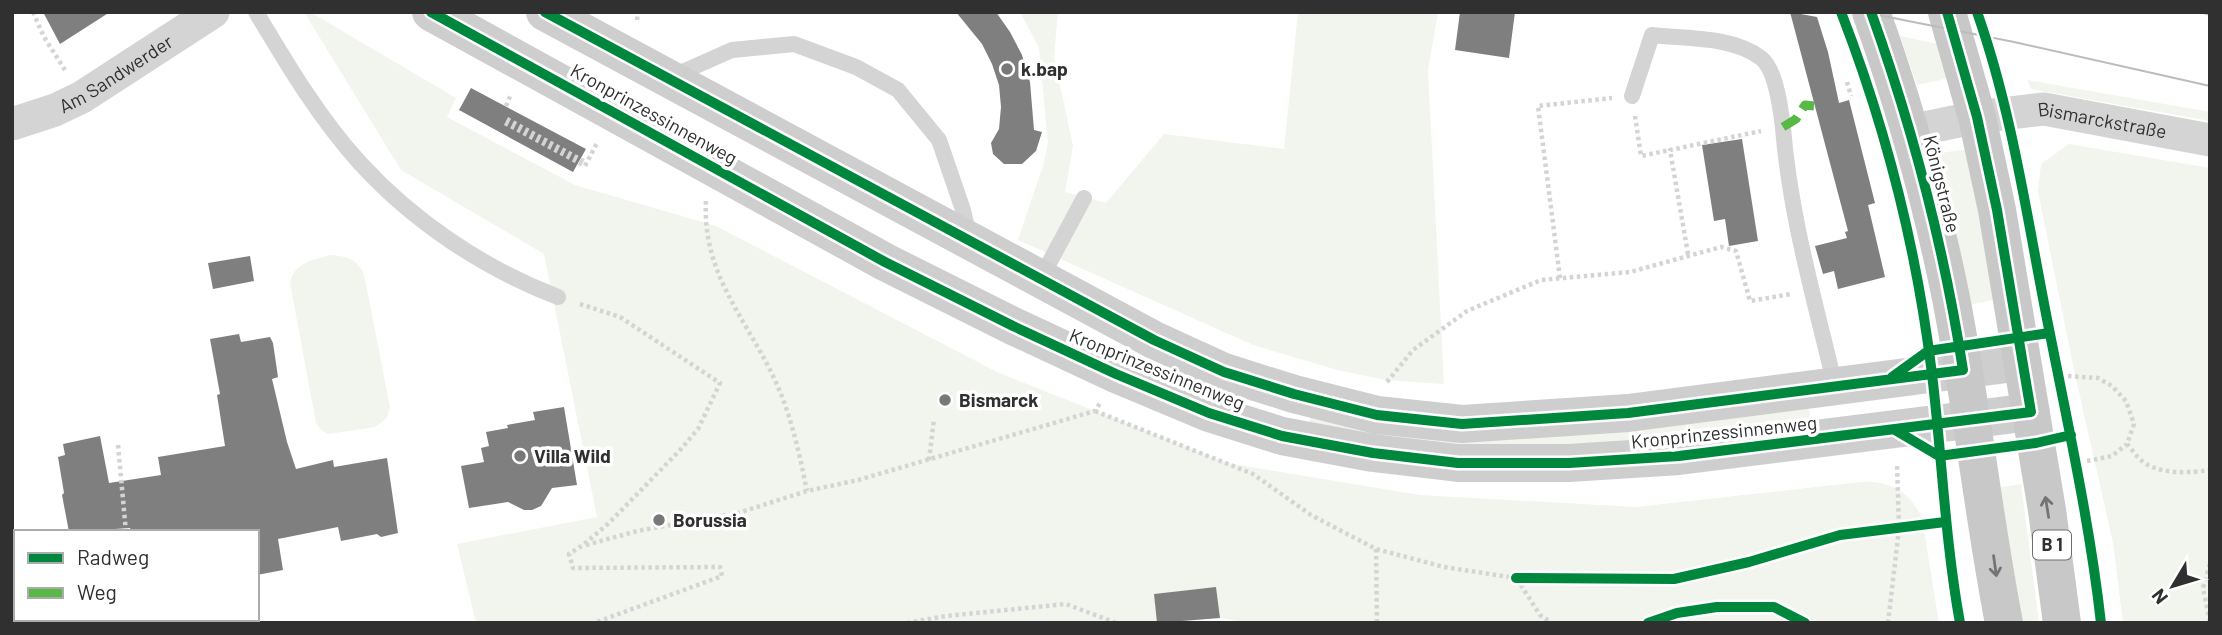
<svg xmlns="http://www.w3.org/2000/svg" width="2222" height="635" viewBox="0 0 2222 635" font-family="Barlow,sans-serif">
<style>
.green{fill:#f1f5ed}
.building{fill:#7f7f7f}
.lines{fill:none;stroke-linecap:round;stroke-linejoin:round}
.path{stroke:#d4d4d4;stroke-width:4.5;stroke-dasharray:3.5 3.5;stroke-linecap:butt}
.service{stroke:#d4d4d4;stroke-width:16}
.minor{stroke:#d4d4d4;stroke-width:33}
.secondary{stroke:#cecece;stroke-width:38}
.primary{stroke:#c8c8c8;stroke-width:38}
.tram{stroke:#bcbcbc;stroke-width:2}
.quiet{stroke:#58b947;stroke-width:9;stroke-dasharray:18 9;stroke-linecap:butt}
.cycleway-casing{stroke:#fff;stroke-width:15}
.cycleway{stroke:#00873e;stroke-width:10}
.oneway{stroke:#747474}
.poi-dot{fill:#787878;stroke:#fff;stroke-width:2.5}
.labels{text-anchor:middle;stroke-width:7;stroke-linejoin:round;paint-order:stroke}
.shield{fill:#fff;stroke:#6e6e6e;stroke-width:2}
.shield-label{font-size:18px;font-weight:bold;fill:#303030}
.poi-label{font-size:19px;font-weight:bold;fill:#303030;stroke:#fff;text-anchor:start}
.street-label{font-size:19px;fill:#303030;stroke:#fff}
</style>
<rect width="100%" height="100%" fill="#fff"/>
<path class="green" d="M304 12H310L456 98 447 117 575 185 716 226 999 373 1227 463 1420 495 1636 507 1861 482C1889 480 1910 492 1922 518L1939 623H1250L1220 618 1216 587 1154 594 1157 623H476L457 544 597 517 544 254 401 170Z
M1020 12H1058L1054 57 1073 146 1065 192 1106 203 1164 134 1284 149 1298 12H1438L1428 70 1444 384 1386 380 1337 370 1253 345 1018 240 1044 163 1048 143 1039 48Z
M1900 36 1938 44 1949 78 1917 85Z
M2027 80 2210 112V121L2031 89Z
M2069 144 2210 168V623H2123L2113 543 2074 370 2038 191 2041 164Z
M1960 150H1965L1997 299 1969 305 1936 161 1942 153Z
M330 255C346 256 357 259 364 274L390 407 387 418 375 427 328 434 321 430 316 423 290 283C294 263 312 260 330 255Z
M1807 407 1810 412 1809 418 1805 420 1604 444 1442 445 1309 424 1311 414Z
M2021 484 2039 623H2019L1998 488Z"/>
<path class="building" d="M43 12H110L60 44Z
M956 12H996L1010 32 1022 55 1030 82 1034 130 1042 132 1036 151 1022 164H1004L993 154 991 143 999 129 1001 107 999 85 992 64 982 44Z
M1460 12H1515L1509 58 1455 50Z
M1790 12 1817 17 1828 52 1839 103 1849 100 1875 203 1868 205 1885 277 1838 289 1834 271 1823 274 1815 246 1847 238 1845 232 1848 231Z
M471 88 586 149 573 172 459 110Z
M1742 139 1758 241 1729 246 1725 219 1714 221 1702 145Z
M250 256 254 281 213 289 208 263Z
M239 334 241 342 270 337 273 343 278 377 272 379 287 442 296 469 333 460 334 467 387 458 398 533 381 537 377 534 341 541 338 527 278 539 283 570 257 575V532H131L130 528 69 532 62 495 64 493 58 457 65 455 63 444 100 436 109 483 161 475 158 457 225 446 217 395 220 394 210 339Z
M564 407 577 485 552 488 541 506 532 510H524L508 502 469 508 461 466 484 462 481 448 489 446 486 432 508 428 507 425 535 420 533 412Z
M1216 587 1220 618 1157 623 1154 594Z"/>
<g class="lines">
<path class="path" d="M33 12 44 37 65 70
M637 20 638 12
M1847 82 1851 96
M506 106 511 94
M1635 116 1641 156 1670 150
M507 119 587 163
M505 123 585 166 597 143
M706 201C702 273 745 317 774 378 791 414 799 452 807 491
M1688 254 1670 150 1761 131
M1560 278 1538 106 1612 98
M580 304 620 317 720 383 698 429 681 449 609 523 583 545 569 554 573 568 720 567 722 576 594 623
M2068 376 2098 378 2112 386 2126 401 2134 424 2127 444C2132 449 2136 457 2142 461 2160 475 2189 473 2210 470
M1387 382 1413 350 1467 311 1541 280 1630 272 1721 247 1736 251 1750 301 1791 294
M1095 411 1253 474 1311 515 1376 549 1444 567 1516 578 1674 579 1749 562 1840 535 1945 522
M118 445 126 532
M929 460 934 419
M2087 461 2112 456 2127 444
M586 545 637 531 738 513 807 491 858 480 1095 411 1100 403
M1376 549 1377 623
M2210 564 2203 588 2210 622
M1517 579 1540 615 1552 623
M134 619V623
M907 623 946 616 1066 604 1116 623
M1648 623 1677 613 1717 607H1774L1805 623
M1888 623 1899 529 1897 463"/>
<path class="service" d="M256 12C287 64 319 118 360 163 414 222 483 268 558 297
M671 77 732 50 794 44 856 67 898 90 939 140 963 210 969 236
M1632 96 1652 35C1686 39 1732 36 1761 58 1776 69 1781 111 1783 128 1790 216 1815 301 1835 386
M1040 280 1084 198"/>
<g class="minor">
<path id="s1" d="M12 124 55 110 82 97 213 12"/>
<path id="s2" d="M1911 131 1977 117 2044 109 2210 140"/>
</g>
<path class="secondary" d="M431 12 885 262 1013 326 1116 374 1209 413 1282 436 1373 453 1458 463H1569L1679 456 2031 412
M545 12 1154 340 1224 372 1294 394 1377 415 1462 424 1628 413 2022 362"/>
<path class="primary" d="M1871 12C1905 106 1931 200 1951 298 1972 406 1983 515 2004 623
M1947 12 1977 117 1997 210 2047 510 2062 623"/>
<path class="tram" d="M1863 12 2014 42 2210 86
M2200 12 2210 15"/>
<path class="quiet" d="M1783 127 1796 119 1805 105 1814 106"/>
<g class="cycleway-casing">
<path id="cycleway" d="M431 12 885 262 1013 326 1116 374 1209 413 1282 436 1373 453 1458 463H1569L1679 456 2031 412 1997 210 1977 117 1947 12
M545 12 1154 340 1224 372 1294 394 1377 415 1462 424 1628 413 1963 370C1944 247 1913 129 1871 12
M1841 12C1886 128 1917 251 1932 374 1942 457 1945 540 1960 623
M1977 12C2014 117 2028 226 2050 334 2069 430 2090 525 2101 623
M1892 377 1928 351 2049 333
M1895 430 1939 456 2036 443 2071 435
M1516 578 1674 579 1749 562 1840 535 1945 522
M1648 623 1677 613 1717 607H1774L1805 623"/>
</g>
<use href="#cycleway" class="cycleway"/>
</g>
<defs><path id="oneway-shaft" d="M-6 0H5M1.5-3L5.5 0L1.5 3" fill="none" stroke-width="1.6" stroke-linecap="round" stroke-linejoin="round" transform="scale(1.75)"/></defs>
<g class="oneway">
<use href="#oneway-shaft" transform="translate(2047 507) rotate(-99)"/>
<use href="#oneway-shaft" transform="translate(1995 566) rotate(82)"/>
</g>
<g class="poi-dot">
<circle cx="1007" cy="69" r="7"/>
<circle cx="945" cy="400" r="7"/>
<circle cx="520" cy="456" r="7"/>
<circle cx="659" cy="520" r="7"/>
</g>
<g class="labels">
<rect class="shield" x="2033" y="530.5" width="38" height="29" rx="5"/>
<g class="shield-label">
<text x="2052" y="551">B 1</text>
</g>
<g class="poi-label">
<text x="1021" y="76">k.bap</text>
<text x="959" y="407">Bismarck</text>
<text x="534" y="463">Villa Wild</text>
<text x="673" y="527">Borussia</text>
</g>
<g class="street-label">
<text dy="7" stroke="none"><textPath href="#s1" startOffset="116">Am Sandwerder</textPath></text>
<text transform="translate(654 114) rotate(29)" y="7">Kronprinzessinnenweg</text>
<text dy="7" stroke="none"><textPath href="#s2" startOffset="194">Bismarckstraße</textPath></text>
<text transform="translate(1942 184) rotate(76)" y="7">Königstraße</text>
<text transform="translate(1157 369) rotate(22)" y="7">Kronprinzessinnenweg</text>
<text transform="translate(1724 432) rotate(-6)" y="7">Kronprinzessinnenweg</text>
</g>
</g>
<rect width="2222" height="635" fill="none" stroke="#303030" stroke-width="28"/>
<rect x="14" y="530" width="245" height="91" fill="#ffffff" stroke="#acacac" stroke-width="2"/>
<rect x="28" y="553" width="35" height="10" fill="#00873e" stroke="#acacac" stroke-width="2"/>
<text x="77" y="565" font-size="21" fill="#303030">Radweg</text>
<rect x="28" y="588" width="35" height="10" fill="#58b947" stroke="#acacac" stroke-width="2"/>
<text x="77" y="600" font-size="21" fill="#303030">Weg</text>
<g transform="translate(2173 586) rotate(232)" stroke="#ffffff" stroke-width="5" paint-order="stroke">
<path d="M0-5L12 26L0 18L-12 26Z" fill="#303030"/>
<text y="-10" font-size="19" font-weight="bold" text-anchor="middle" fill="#303030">N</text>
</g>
</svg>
